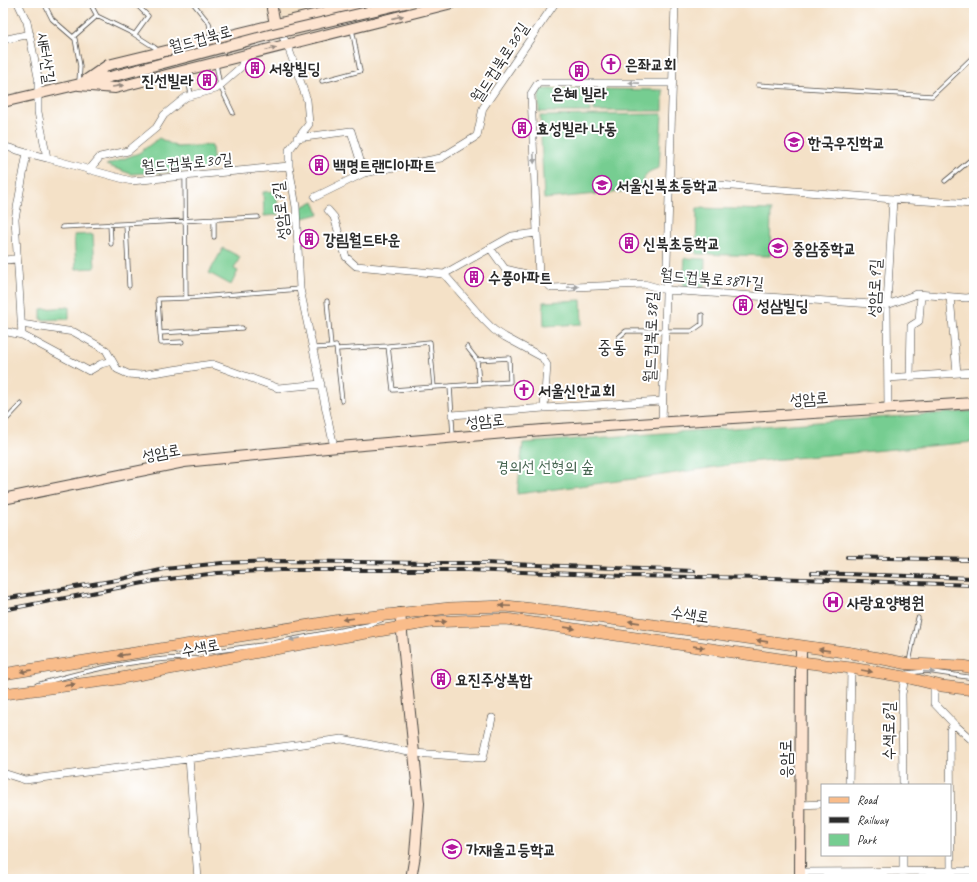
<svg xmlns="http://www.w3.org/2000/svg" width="977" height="882" viewBox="0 0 977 882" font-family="Caveat,'Poor Story',sans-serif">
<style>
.green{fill:#76cd91;stroke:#507c5e}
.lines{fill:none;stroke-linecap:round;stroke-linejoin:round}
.lane-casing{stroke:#494642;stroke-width:5}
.street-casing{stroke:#494642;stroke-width:8}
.secondary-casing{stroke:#494642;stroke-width:12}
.primary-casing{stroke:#494642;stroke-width:12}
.lane{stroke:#fff;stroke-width:3.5}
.street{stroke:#fff;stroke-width:7}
.secondary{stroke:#fde4d0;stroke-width:10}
.primary{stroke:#f9bc8a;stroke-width:11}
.rail-casing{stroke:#2b2b2b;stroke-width:4}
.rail{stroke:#fff;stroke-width:2.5;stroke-dasharray:8;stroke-linecap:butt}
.secondary-bridge-casing{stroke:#494642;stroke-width:12;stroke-linecap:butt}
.secondary-bridge{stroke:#fde4d0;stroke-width:10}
.oneway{fill:#94887e}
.oneway2{fill:#a0a0a0}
.oneway3{fill:#886c56}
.labels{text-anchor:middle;stroke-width:4;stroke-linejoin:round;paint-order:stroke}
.street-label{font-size:16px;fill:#2b2b2b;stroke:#fff}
.poi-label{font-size:16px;font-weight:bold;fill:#2b2b2b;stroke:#fff;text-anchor:start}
.park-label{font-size:16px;fill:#45644f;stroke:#fff}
.quarter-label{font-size:18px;fill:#2b2b2b;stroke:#fff}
</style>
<rect width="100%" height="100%" fill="#fff"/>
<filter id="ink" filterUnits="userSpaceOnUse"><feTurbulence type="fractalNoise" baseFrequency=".025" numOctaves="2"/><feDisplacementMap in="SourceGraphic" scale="8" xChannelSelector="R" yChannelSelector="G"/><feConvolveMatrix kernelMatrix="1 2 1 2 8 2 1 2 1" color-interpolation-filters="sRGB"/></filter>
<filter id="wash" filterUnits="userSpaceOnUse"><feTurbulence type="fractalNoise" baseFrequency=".012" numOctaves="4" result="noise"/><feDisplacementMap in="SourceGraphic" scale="16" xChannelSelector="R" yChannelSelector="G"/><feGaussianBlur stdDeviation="0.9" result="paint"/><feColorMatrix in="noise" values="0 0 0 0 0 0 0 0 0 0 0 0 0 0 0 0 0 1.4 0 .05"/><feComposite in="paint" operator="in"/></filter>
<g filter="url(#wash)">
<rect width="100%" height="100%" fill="#f4e1c7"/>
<path class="green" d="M539 89H590V112H539Z
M595 89 663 90V111H594Z
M662 114 659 168C640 174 648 176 639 190L544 199 540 116Z
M159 138 177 147 212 145 214 169 131 174 106 165 139 153Z
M277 191 278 215 264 216 263 192Z
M314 201 319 214 300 219V208Z
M697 208 771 210 770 256 696 254Z
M93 234 95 268 76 269 74 235Z
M223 248 240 257 234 269 238 271 231 285 209 273Z
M685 258 705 259 704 288 683 287Z
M581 300 582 324 544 326 543 302Z
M69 307V319L41 320V309Z
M974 411V442L748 462 656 476 517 494 523 443Z"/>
</g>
<g filter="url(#ink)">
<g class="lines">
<g class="lane-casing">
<path id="lane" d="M44 3 52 19 75 39 80 66 79 82
M90 3 97 16 132 33 154 47 159 51
M135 3 148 16 135 34
M193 3 209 23 212 38
M73 37 97 16
M216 64 220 86 233 113
M187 71 191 95
M322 81 360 71 352 29
M758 85 932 96 974 56
M185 176 186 298 300 289
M945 181 974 157
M214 219V237
M110 224 111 244
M126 224 129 286
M62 227 258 217
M186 298 158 299 160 333 242 328
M327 301 331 347 336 346 342 401
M160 333 161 343 182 342
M618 345 619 337 626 331H692L702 324V315
M467 347 477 360
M314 348 331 347
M337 349 388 346 430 342 434 387 393 390 388 346
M450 386 510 382 509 358 477 360 479 384
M434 387 450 386 453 436
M3 423 21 404
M176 651H216L262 645 368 625 381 620
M909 662 918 618
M907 673 927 671 974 678
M37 685C76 673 114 664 155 660 169 659 183 657 198 659"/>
</g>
<g class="street-casing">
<path id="street" d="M18 3 27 22 38 77V112L47 158 27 153 15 219 22 335
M278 29 287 44 307 100 309 124 289 150V166L296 207 300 289 334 447
M3 40 30 34
M673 83H538L531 94 539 277 552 288 644 284 666 290 887 305 917 294 966 298 974 297
M297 138 351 131 364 173 441 158 477 136 483 108 555 3
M3 146 27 153
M47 158 131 181 289 166
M89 170 100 157 128 151 156 128 164 115 186 97 216 89 241 67 245 56
M670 181 893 199 974 204
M315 197 364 173
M328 210 334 217 346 257 356 266 444 274 483 319 494 330 505 337 542 357 547 365 544 408 662 401
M490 248 505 269 539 277
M3 260 17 259
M444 274 512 236 537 233
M950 297 957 373
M21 324 74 332 106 350 117 369 128 374 140 375 212 364 278 388 321 384
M3 331 22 335 89 371 101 364 112 361
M910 377 911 326 919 321 921 295
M888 378 974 372
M888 408 887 305 893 199
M452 415 544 408
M662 423 675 3
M934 684V703L954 724 974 742
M189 758 198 879
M3 773 25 780 342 739 414 753 483 758 492 718
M849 785 851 668
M903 785 902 694 905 677
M800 805 822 804
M903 855V879
M951 871 950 730 954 724
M800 872 974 871"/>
</g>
<g class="secondary-casing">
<path id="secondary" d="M273 3 272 9 275 24
M79 85 115 88 452 3
M79 85 108 65 363 3
M3 102 114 76
M3 499 184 462 327 448 543 430 974 403
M400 613 419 803 415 855 411 879
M800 879 801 646"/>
</g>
<g class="primary-casing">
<path id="primary" d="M3 674 341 620 450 608 506 606 561 612 852 653 909 664 963 666 974 668
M3 694 111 680 307 643 402 627 431 622 506 619 801 662 851 668 905 677 942 686 974 690"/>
</g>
<use href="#lane" class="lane"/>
<use href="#street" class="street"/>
<use href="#secondary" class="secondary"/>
<use href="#primary" class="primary"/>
<g class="rail-casing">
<path id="rail" d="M847 557 974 560
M812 573 974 578
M3 599 117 580 165 569 222 563 275 561 431 563H484L694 571
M3 610 154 581 217 573 281 570H467L625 576 773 578 974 585"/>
</g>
<use href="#rail" class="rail"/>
<g class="secondary-bridge-casing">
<path id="secondary-bridge" d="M114 76 273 34 406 3"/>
</g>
<use href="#secondary-bridge" class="secondary-bridge"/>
</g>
<defs><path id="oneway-solid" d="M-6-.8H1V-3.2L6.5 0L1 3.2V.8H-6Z"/></defs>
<g class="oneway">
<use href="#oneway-solid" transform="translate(398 17) rotate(-14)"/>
<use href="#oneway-solid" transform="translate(271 49) rotate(-15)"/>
<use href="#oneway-solid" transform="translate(118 86) rotate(-9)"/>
</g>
<g class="oneway2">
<use href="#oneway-solid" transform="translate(634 83) rotate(-179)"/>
<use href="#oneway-solid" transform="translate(534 158) rotate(88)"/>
<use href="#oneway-solid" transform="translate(573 287) rotate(-3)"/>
<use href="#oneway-solid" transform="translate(295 639) rotate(169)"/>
<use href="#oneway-solid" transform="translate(929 672) rotate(4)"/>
</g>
<g class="oneway3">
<use href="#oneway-solid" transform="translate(505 606) rotate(-178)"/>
<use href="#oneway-solid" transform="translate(348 619) rotate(173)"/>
<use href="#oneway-solid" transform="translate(441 622) rotate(-4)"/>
<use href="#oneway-solid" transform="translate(634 622) rotate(-172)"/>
<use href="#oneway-solid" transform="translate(570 628) rotate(8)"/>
<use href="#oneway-solid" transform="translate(762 641) rotate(-172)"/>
<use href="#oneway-solid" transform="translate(699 647) rotate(8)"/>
<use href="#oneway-solid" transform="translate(824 650) rotate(-172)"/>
<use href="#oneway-solid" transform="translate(123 655) rotate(172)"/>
<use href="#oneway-solid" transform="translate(26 671) rotate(171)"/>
<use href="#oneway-solid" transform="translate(867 671) rotate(10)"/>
<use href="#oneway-solid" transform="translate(70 685) rotate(-8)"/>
</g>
</g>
<defs>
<g id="church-ring" transform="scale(1)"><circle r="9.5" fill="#fff" stroke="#b5179e" stroke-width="1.5"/><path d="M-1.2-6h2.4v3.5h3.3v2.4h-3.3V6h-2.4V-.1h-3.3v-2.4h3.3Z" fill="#b5179e"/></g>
<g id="building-ring" transform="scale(1)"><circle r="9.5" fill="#fff" stroke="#b5179e" stroke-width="1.5"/><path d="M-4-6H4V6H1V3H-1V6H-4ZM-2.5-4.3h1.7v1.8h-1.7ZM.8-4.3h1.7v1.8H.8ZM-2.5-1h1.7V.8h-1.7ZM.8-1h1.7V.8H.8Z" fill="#b5179e"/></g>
<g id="school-ring" transform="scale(1)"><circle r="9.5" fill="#fff" stroke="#b5179e" stroke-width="1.5"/><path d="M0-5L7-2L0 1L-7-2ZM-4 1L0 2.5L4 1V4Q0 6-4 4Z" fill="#b5179e"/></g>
<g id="hospital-ring" transform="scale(1)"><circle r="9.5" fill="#fff" stroke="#b5179e" stroke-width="1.5"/><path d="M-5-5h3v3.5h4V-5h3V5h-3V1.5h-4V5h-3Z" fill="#b5179e"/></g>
</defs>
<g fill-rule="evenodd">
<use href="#church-ring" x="611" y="64"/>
<use href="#building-ring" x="255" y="68"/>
<use href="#building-ring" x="579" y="71"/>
<use href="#building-ring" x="207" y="80"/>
<use href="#building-ring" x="522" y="128"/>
<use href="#school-ring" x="794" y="142"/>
<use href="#building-ring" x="319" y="165"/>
<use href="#school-ring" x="602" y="185"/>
<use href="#building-ring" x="309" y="239"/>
<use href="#building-ring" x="629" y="243"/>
<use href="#school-ring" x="778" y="248"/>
<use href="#building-ring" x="474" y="277"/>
<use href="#building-ring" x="743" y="305"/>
<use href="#church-ring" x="524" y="390"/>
<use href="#hospital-ring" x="833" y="602"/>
<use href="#building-ring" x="441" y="679"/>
<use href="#school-ring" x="452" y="849"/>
</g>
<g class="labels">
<g class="street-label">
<text transform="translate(200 38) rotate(-15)" y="6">월드컵북로</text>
<text transform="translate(47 58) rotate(82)" y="6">새터산길</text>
<text transform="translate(499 62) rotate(-57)" y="6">월드컵북로36길</text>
<text transform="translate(187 162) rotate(-5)" y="6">월드컵북로30길</text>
<text transform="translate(280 211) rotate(-96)" y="6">성암로7길</text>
<text transform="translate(712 278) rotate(5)" y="6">월드컵북로38가길</text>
<text transform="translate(874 288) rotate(-88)" y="6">성암로9길</text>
<text transform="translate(650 337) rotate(-88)" y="6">월드컵북로38길</text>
<text transform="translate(809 398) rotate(-4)" y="6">성암로</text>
<text transform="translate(485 420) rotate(-5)" y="6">성암로</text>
<text transform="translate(161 452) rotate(-11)" y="6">성암로</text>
<text transform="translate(690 614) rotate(8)" y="6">수색로</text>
<text transform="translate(200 647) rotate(-11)" y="6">수색로</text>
<text transform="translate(888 731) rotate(-90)" y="6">수색로8길</text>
<text transform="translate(785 759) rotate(-90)" y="6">응암로</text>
</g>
<g class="poi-label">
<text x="625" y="70">은좌교회</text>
<text x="269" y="74">서왕빌딩</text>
<text x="193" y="86" text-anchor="end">진선빌라</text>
<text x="579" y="99" text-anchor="middle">은혜 빌라</text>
<text x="536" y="134">효성빌라 나동</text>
<text x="808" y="148">한국우진학교</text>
<text x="333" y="171">백명트랜디아파트</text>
<text x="616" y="191">서울신북초등학교</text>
<text x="323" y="245">강림월드타운</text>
<text x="643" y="249">신북초등학교</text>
<text x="792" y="254">중암중학교</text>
<text x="488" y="283">수풍아파트</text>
<text x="757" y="311">성삼빌딩</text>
<text x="538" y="396">서울신안교회</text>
<text x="847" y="608">사랑요양병원</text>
<text x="455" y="685">요진주상복합</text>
<text x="466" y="855">가재울고등학교</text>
</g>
<g class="park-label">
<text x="545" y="472">경의선 선형의 숲</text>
</g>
<g class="quarter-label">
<text x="612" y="353">중동</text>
</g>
</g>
<rect width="977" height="882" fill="none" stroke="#fff" stroke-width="16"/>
<rect x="821" y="784" width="130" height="72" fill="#ffffff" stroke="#aaaaaa"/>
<rect x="829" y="797" width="20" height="6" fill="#f9bc8a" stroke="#aaaaaa"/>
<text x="857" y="804" font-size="12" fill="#2b2b2b">Road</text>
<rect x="829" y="817" width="20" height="6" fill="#2b2b2b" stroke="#aaaaaa"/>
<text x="857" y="824" font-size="12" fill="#2b2b2b">Railway</text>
<rect x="829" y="834" width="20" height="12" fill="#76cd91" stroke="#aaaaaa"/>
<text x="857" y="844" font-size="12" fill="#2b2b2b">Park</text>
</svg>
